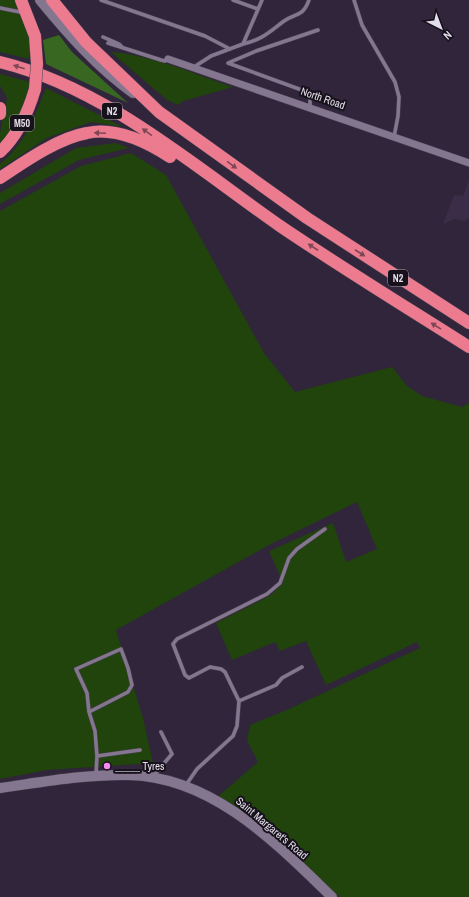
<svg xmlns="http://www.w3.org/2000/svg" width="469" height="897" viewBox="0 0 469 897" font-family="'Archivo Narrow',sans-serif">
<style>
.built{fill:#3b2d47}
.green{fill:#20440c}
.forest{fill:#386721}
.lines{fill:none;stroke-linecap:round;stroke-linejoin:round}
.lane-casing{stroke:#494051;stroke-width:4.5}
.street-casing{stroke:#494051;stroke-width:8}
.secondary-casing{stroke:#494051;stroke-width:11}
.highway-casing{stroke:#494051;stroke-width:13}
.lane{stroke:#83768e;stroke-width:3.5}
.street{stroke:#83768e;stroke-width:7}
.secondary{stroke:#83768e;stroke-width:10}
.highway{stroke:#ec7b8f;stroke-width:12}
.highway-bridge-casing{stroke:#494051;stroke-width:13;stroke-linecap:butt}
.highway-bridge{stroke:#ec7b8f;stroke-width:12}
.oneway{fill:#814654}
.poi-dot{fill:#f389f1;stroke:#16111a;stroke-width:1.5}
.labels{text-anchor:middle;stroke-width:4;stroke-linejoin:round;paint-order:stroke}
.shield{fill:#16111a;stroke:#a6a0ac;stroke-width:1}
.shield-label{font-size:10px;font-weight:bold;fill:#e4ddeb}
.street-label{font-size:11px;fill:#e4ddeb;stroke:#16111a}
.poi-label{font-size:11px;fill:#e4ddeb;stroke:#16111a;text-anchor:start}
</style>
<rect width="100%" height="100%" fill="#30253a"/>
<path class="built" d="M469 180V218L465 221 455 219 443 224 454 195 463 196Z"/>
<path class="green" d="M0 0H16L31 43 29 59 0 52Z
M111 52C152 55 194 74 233 87L183 101 178 105 167 100Z
M0 74 30 82 26 106 0 148V133L7 98 0 86Z
M46 88 123 127 91 122 47 138 0 169V164C26 143 34 117 46 88Z
M116 143 129 148 79 160 0 204V193L76 148Z
M131 153 166 175 264 353 295 392 392 367 407 386 422 396 462 407 469 403V897H340L258 823 216 798 258 762 247 740 250 725 289 709 420 648 417 642 326 685 306 641 280 651 275 642 232 660 216 623 271 595 283 583 269 551 333 523 346 562 377 549 357 502 271 544 116 630 143 718 153 763 47 770 0 779V211L81 166Z"/>
<path class="forest" d="M59 35 72 52 128 103 46 64 43 40Z"/>
<g class="lines">
<g class="lane-casing">
<path id="lane" d="M101 0 205 36 230 49
M233 0 258 9
M354 0 362 25 395 82 399 97 398 116 394 137
M0 8 20 12
M103 37 119 44 123 48
M108 43 161 60 165 61 168 59
M243 44C263 39 268 33 284 21 296 13 303 17 309 0
M194 67 211 56 243 44 262 0
M310 108V93L228 63 256 51 318 30
M239 701 276 685 282 678 302 667
M89 712 128 692 132 685 128 668 121 649 76 669 87 693 89 712 95 731 97 756 96 775
M97 756 140 750
M153 776 172 754 161 732
M186 785 197 769 233 736 237 726 239 701 225 672 221 669 210 667 189 678 185 675 173 644 177 639 267 594 280 583 289 558 297 549 325 529"/>
</g>
<g class="street-casing">
<path id="street" d="M168 59 469 163"/>
</g>
<g class="secondary-casing">
<path id="secondary" d="M40 0C68 34 97 67 133 93
M0 788C43 782 86 774 129 775 213 777 276 843 332 897"/>
</g>
<g class="highway-casing">
<path id="highway" d="M21 0 35 36 37 64
M52 0 86 42 159 112 307 218 469 323
M0 62C104 87 194 166 280 226 342 268 406 307 469 347
M0 108V114
M0 152C18 135 28 113 35 89
M0 178C24 162 58 138 87 133 115 127 147 142 170 157"/>
</g>
<use href="#lane" class="lane"/>
<use href="#street" class="street"/>
<use href="#secondary" class="secondary"/>
<use href="#highway" class="highway"/>
<g class="highway-bridge-casing">
<path id="highway-bridge" d="M35 89 37 64"/>
</g>
<use href="#highway-bridge" class="highway-bridge"/>
</g>
<defs><path id="oneway-solid" d="M-6-.8H1V-3.2L6.5 0L1 3.2V.8H-6Z"/></defs>
<g class="oneway">
<use href="#oneway-solid" transform="translate(19 67) rotate(-163)"/>
<use href="#oneway-solid" transform="translate(147 132) rotate(-144)"/>
<use href="#oneway-solid" transform="translate(100 133) rotate(-178)"/>
<use href="#oneway-solid" transform="translate(232 165) rotate(36)"/>
<use href="#oneway-solid" transform="translate(313 247) rotate(-147)"/>
<use href="#oneway-solid" transform="translate(360 253) rotate(33)"/>
<use href="#oneway-solid" transform="translate(436 326) rotate(-148)"/>
</g>
<circle class="poi-dot" cx="107" cy="766" r="4"/>
<g class="labels">
<g class="shield">
<rect x="102" y="103" width="20" height="16" rx="3"/>
<rect x="10" y="115" width="24" height="16" rx="3"/>
<rect x="388" y="270" width="20" height="16" rx="3"/>
</g>
<g class="shield-label">
<text x="112" y="115">N2</text>
<text x="22" y="127">M50</text>
<text x="398" y="282">N2</text>
</g>
<g class="street-label">
<text transform="translate(323 98) rotate(19)" y="4">North Road</text>
<text transform="translate(272 828) rotate(40)" y="4">Saint Margaret's Road</text>
</g>
<g class="poi-label">
<text x="115" y="770">_____ Tyres</text>
</g>
</g>
<g transform="translate(441 28) rotate(138)" stroke="#16111a" stroke-width="3" paint-order="stroke">
<path d="M0-3L7 15L0 10L-7 15Z" fill="#e4ddeb"/>
<text y="-6" font-size="11" font-weight="bold" text-anchor="middle" fill="#e4ddeb">N</text>
</g>
</svg>
